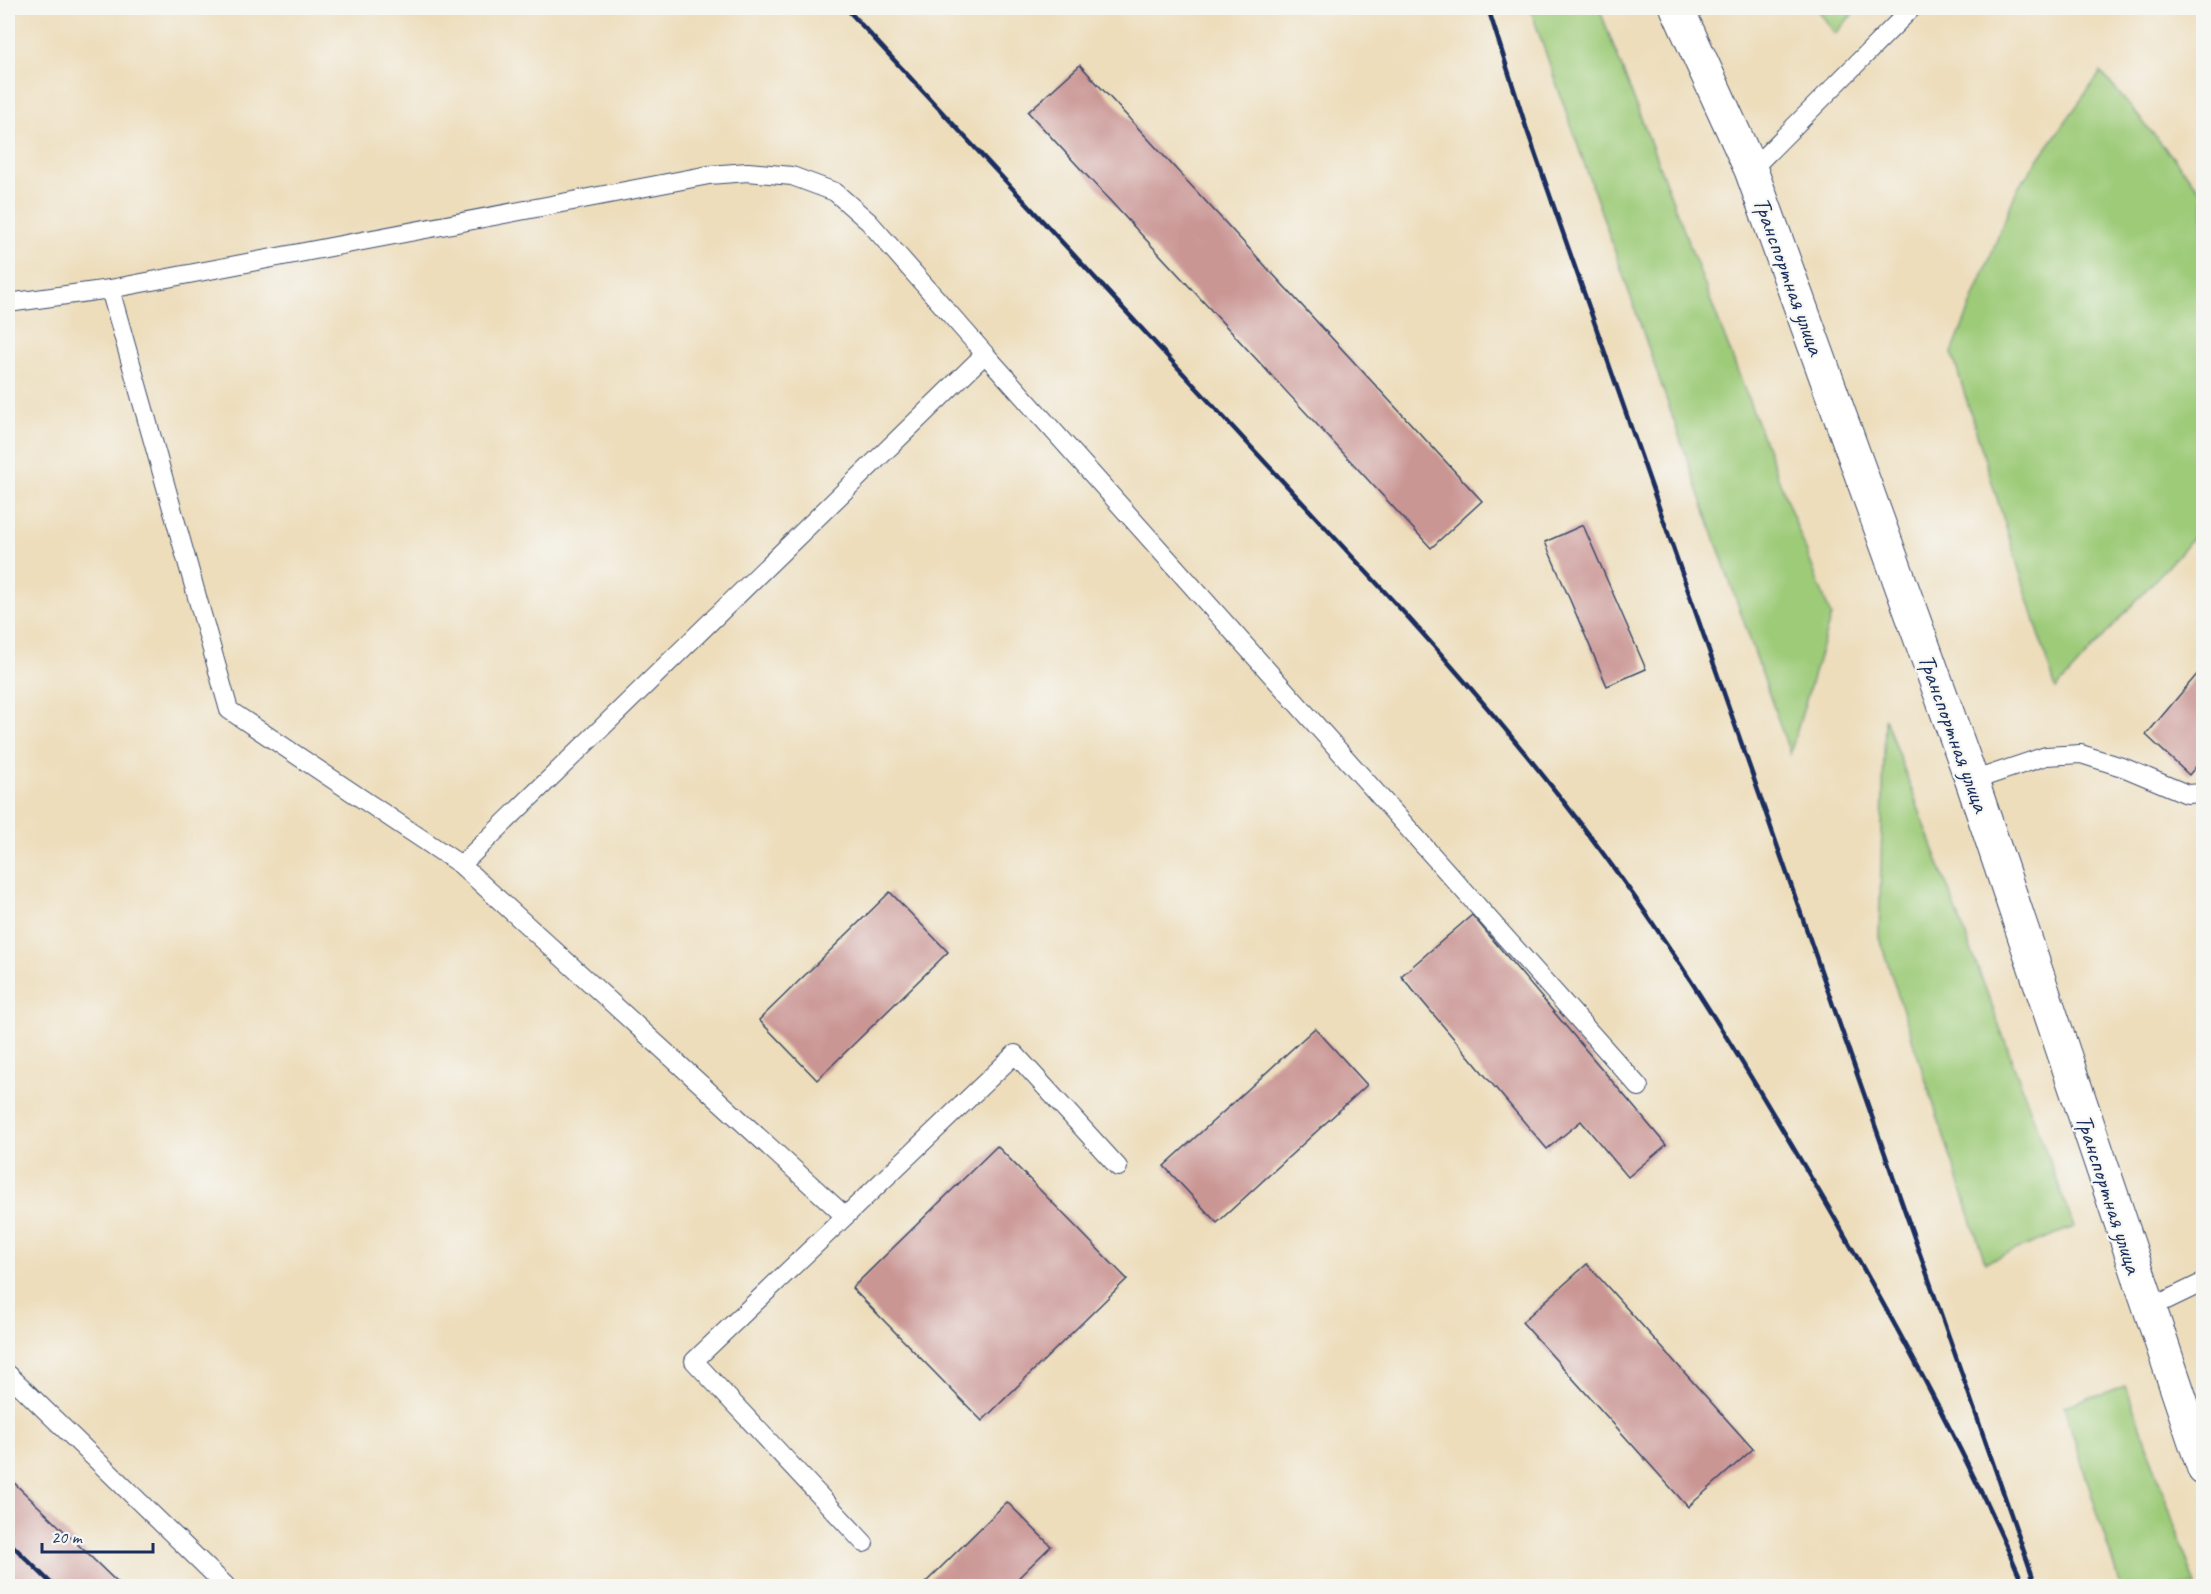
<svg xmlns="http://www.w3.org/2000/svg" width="2211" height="1594" viewBox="0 0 2211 1594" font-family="Caveat,sans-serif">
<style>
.green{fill:#9dcb78;stroke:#5c7d6b;stroke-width:1.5}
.building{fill:#ca9694}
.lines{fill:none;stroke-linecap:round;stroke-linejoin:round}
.service-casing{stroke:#3a496c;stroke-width:20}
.secondary-casing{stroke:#3a496c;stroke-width:35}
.service{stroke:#fff;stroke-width:18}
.secondary{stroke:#fff;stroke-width:33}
.rail{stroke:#1b2f5e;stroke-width:4.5}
.labels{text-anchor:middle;stroke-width:4.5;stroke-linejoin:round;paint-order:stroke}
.street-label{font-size:24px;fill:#1b2f5e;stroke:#f6f6f2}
</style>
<rect width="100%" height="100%" fill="#f6f6f2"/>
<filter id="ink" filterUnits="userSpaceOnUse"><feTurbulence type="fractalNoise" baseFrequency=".0167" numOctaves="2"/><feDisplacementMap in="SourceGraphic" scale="12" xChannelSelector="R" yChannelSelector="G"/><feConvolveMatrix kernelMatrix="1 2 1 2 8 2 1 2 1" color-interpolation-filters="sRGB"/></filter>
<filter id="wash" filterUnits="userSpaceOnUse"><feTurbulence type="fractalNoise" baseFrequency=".008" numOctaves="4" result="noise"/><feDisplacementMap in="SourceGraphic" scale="24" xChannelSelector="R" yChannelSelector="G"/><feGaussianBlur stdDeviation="1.35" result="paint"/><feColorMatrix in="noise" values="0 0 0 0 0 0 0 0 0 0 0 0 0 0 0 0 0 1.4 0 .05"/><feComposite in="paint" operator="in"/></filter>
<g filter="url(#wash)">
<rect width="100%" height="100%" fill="#edddbb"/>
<path class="green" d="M1530 8H1599L1831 616 1790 754Z
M1817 8H1858L1835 34Z
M2101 72 2203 193V527L2056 689 1952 353 2017 189Z
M1885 718 2074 1227 1985 1262 1879 937Z
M2126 1386 2196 1586H2120L2064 1406Z"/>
<g id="blocks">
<path class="building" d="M1080 65 1482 501 1431 548 1028 112Z
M1583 525 1646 669 1607 686 1545 542Z
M2204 666V757L2189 775 2146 735Z
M890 892 948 952 817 1080 759 1020Z
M1472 915 1666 1145 1628 1177 1581 1121 1547 1149 1401 976Z
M1315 1028 1367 1085 1217 1223 1164 1166Z
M997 1146 1127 1279 982 1421 852 1288Z
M1587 1264 1753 1449 1688 1507 1522 1322Z
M8 1477 121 1586H8Z
M1007 1502 1051 1546 1010 1586H922Z"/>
</g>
</g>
<g filter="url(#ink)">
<use href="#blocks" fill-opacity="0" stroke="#3a496c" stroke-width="1.5"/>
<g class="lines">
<g class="service-casing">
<path id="service" d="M1751 170 1912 8
M110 289 229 710 461 865
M8 303 110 289 709 175 748 172 792 176 835 192 869 222 985 354 461 865 845 1216
M985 354 1639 1087
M1972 781 2046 756 2081 754 2125 768 2187 794 2204 793
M2148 1309 2204 1282
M8 1374 226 1586
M864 1543 694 1361 1015 1054 1118 1167"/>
</g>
<g class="secondary-casing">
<path id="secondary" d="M1677 8 1751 170 1972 781 2204 1469"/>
</g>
<use href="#service" class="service"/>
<use href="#secondary" class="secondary"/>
<path class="rail" d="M846 8 1407 616C1500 719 1589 827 1666 943 1724 1030 1777 1120 1830 1210 1901 1333 1968 1456 2024 1586
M1488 8 1526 127 2036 1586
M8 1541 54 1586"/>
</g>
</g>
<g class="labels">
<g class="street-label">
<text transform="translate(1789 276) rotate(70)" y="8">Транспортная улица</text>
<text transform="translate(1954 733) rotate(70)" y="8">Транспортная улица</text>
<text transform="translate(2109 1194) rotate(72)" y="8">Транспортная улица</text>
</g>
</g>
<rect width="2211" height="1594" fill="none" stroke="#f6f6f2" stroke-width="30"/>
<path d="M42 1543v9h111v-9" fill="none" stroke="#1b2f5e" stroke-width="3"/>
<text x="51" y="1543" font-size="18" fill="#1b2f5e" stroke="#f6f6f2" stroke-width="4.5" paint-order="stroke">20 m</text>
</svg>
